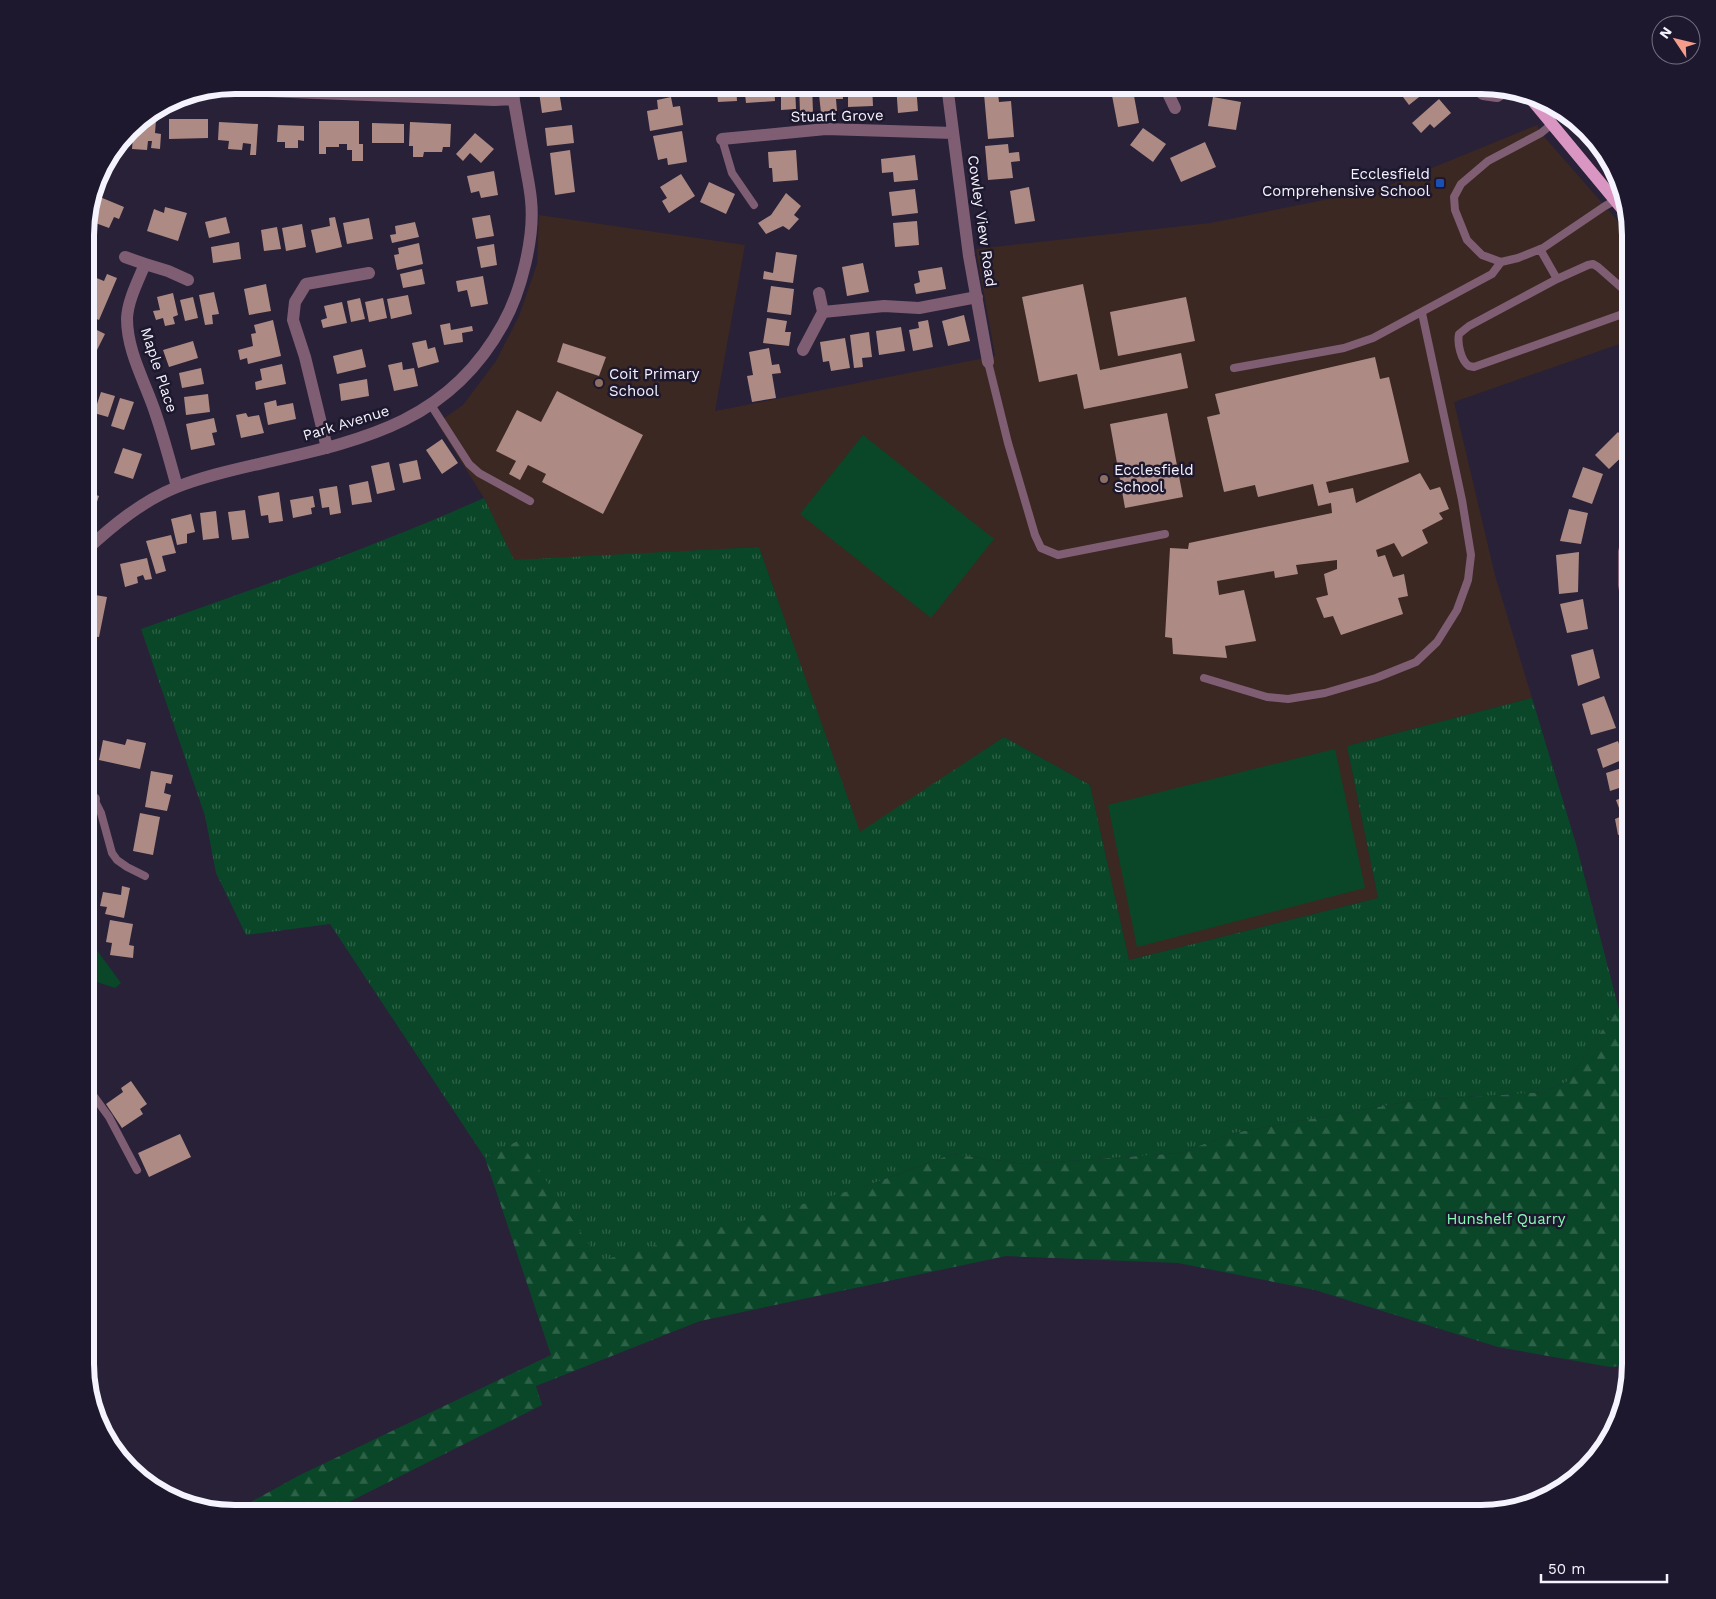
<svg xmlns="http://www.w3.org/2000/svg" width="1716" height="1599" viewBox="0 0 1716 1599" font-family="'Work Sans',sans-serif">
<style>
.education{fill:#3b2822}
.grass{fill:#0a4728}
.forest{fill:url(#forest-firs)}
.park{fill:url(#park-tufts)}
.building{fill:#ad8b84}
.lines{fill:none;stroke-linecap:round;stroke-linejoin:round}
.service{stroke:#7f5e74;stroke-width:8}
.minor{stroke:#7f5e74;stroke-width:12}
.primary{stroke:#d996c2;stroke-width:12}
.transit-dot{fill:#1a4fb4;stroke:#1e182e;stroke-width:2}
.education-dot{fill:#8d6e63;stroke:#1e182e;stroke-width:2}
.labels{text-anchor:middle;stroke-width:5;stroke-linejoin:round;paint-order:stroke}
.street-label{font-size:15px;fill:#f5f3fd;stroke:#1e182e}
.poi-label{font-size:15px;fill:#f5f3fd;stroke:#1e182e;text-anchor:start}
.park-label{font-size:15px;fill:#85fbb4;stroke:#1e182e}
.rim{fill:none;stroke:#f5f3fd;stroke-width:6}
</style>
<defs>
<pattern id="forest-firs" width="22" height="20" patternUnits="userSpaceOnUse" patternTransform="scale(1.25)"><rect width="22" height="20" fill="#0a4728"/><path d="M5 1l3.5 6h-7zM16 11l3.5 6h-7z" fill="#2e6248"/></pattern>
<pattern id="park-tufts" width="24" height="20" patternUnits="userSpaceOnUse" patternTransform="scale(1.25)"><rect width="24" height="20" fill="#0a4728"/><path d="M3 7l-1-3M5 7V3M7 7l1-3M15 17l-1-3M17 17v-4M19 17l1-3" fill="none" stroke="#2e6248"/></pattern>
</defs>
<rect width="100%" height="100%" fill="#282138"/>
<path class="education" d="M1537 125 1541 133 1631 236V340L1454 402 1495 575 1532 698 1347 746 1378 898 1129 960 1090 785 1004 737 860 833 759 547 514 561 484 498 437 423 463 405 496 361 519 316 537 264 539 215 745 245 715 411 995 356 976 249 1210 223 1383 188Z"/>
<path class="grass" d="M863 435 994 539 931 618 800 514Z
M1335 749 1365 888 1137 947 1108 805Z
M85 934 121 983 115 988 85 978Z"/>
<path class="forest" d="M1618 1006 1631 1055V1365L1610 1367 1498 1347 1315 1290 1178 1263 1006 1256 700 1321 536 1386 542 1405 325 1514 231 1513 300 1475 551 1355 485 1158 519 1140 863 1187 952 1154 1025 1164 1180 1153 1233 1133 1417 1100 1544 1092 1568 1081Z"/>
<path class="park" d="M484 498 514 560 759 547 860 832 1004 737 1090 785 1129 960 1378 898 1347 746 1532 698 1576 844 1618 1006 1568 1081 1544 1092 1417 1100 1233 1133 1180 1153 1025 1164 952 1154 863 1187 600 1261 519 1140 485 1158 330 924 246 935 216 873 205 816 141 629C256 588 372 548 484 498Z"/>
<path class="building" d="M538 85H558L562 110 542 113Z
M682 85H709L710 95 683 97Z
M716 85H736L737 101 718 102Z
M744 85H774L775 101 746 103Z
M781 85H795L796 109 781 110Z
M799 85H812L813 112H800Z
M818 85H842L843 99H836L837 111 821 113Z
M848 85H872L873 106 848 107Z
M896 85H916L918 111 898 113Z
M1110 85H1132L1139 123 1118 127Z
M1394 85H1424L1428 90 1409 105Z
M998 93 999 102 1011 101 1014 137 988 139 984 94Z
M671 97 673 107 680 106 683 125 650 131 647 111 658 109 657 100Z
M1213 97 1241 102 1236 130 1208 126Z
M1439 99 1451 113 1434 128 1430 124 1421 133 1412 123Z
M142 118 156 120 155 133 161 134 160 149 151 148 152 141H148L147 150 132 149 134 125Z
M169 119H208V138L169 139Z
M319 121H359V144H363V161H352V150H347V144H339V147H326V154H319Z
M219 122 258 124 256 155H250L251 144 243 143 242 150 228 149 229 141 218 140Z
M410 122 451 124 450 147H443L442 152H424L423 157H413V146H409Z
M372 123 404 124V143H372Z
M278 125 304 126V141L298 140V148H285V142H277Z
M572 125 574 143 547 146 545 128Z
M1143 128 1166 144 1153 162 1130 145Z
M682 131 687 162 668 165 667 158 658 160 653 136Z
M475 133 494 149 481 163 470 153 463 161 456 154Z
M1205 142 1216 167 1181 182 1170 158Z
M1008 144 1009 153 1019 152 1020 161 1011 162 1013 178 988 180 985 146Z
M570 150 575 192 555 195 550 153Z
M796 150 798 180 773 182 772 168H769L768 152Z
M915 155 918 180 894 182 893 172 882 173 881 159Z
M494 171 498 195 481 198 479 191 471 193 467 176Z
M681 174 695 196 669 213 662 201 667 198 660 187Z
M709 182 735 194 726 214 700 202Z
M1029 187 1035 221 1015 224 1010 191Z
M915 189 918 213 892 216 889 192Z
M786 193 801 206 794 215 799 219 789 230 783 226 766 234 758 223 771 215Z
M100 197 124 207 119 219 114 217 109 228 90 221Z
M165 207 187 213 178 241 147 231 154 209 164 213Z
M490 215 494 236 476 239 472 218Z
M226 217 230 233 209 238 205 222Z
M335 217 342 247 316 253 311 230 330 226 329 218Z
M369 218 373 239 347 244 343 223Z
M917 221 919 245 895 247 893 223Z
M415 222 419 237 392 243 390 235 396 234 395 226Z
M302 224 306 247 286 251 282 228Z
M277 227 281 249 264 251 261 230Z
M239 242 241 259 213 263 211 247Z
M419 243 423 264 397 270 394 255 399 254 398 248Z
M494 244 497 265 481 268 477 247Z
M776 252 797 255 793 283 763 279 764 271 773 273Z
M863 263 869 292 847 296 842 267Z
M942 267 946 289 916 294 914 284 920 282 918 271Z
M422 269 425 284 403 288 400 274Z
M107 274 117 278 99 320 85 314V289L89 291 94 277 104 281Z
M483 276 488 304 471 307 467 290 458 292 456 281Z
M266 284 271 311 249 315 244 289Z
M1083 284 1100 370 1181 353 1188 388 1084 409 1077 374 1039 382 1022 297Z
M771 286 794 289 791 315 767 312Z
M214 292 219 314 212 315 213 324 205 325 199 295Z
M173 293 178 315 173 317 175 324 165 326 163 318 156 320 153 311 160 310 157 297Z
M408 295 412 314 391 319 387 299Z
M193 297 198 318 185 321 180 300Z
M1186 297 1195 341 1118 356 1110 312Z
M360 298 365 319 351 322 347 301Z
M383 298 387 318 369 322 365 302Z
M342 302 347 323 323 328 321 320 327 318 324 306Z
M964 315 970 341 948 346 942 321Z
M767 318 787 321 785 332H791L789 346 763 343Z
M273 320 281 356 248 364 247 358 240 360 238 350 253 346 251 334 256 333 254 325Z
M928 320 933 347 913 351 909 330 919 328 918 322Z
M450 323 451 330 472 326 473 331 462 333 463 342 444 345 440 325Z
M87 325 105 334 94 356 85 352V329Z
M901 327 905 351 879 355 876 331Z
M869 332 872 357 862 358 863 367 854 368 850 335Z
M845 338 850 368 831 371 829 361 823 362 820 342Z
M426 340 428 349 435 347 439 362 418 368 412 343Z
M193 341 198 358 169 367 163 350Z
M563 343 606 357 599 376 557 362Z
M769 348 772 365 779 364 781 373 772 374 776 398 752 402 747 376 753 375 749 352Z
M362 349 366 367 337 374 333 356Z
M1375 357 1380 379 1389 377 1409 462 1326 482 1329 493 1353 488 1356 503 1420 473 1430 490 1440 487 1449 509 1439 513 1443 519 1422 530 1428 543 1402 557 1394 543 1376 550 1378 557 1385 555 1393 577 1404 574 1408 596 1398 598 1403 614 1341 635 1333 616 1324 618 1316 598 1328 595 1324 574 1337 569V560L1296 565 1298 574 1275 578 1274 571 1217 581 1219 595 1244 590 1256 641 1225 646 1227 658 1173 654 1172 638 1165 637 1170 548 1188 549 1189 543 1332 513 1331 503 1318 506 1313 484 1258 497 1255 485 1224 492 1207 417 1220 414 1215 394Z
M402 362 403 370 414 368 418 386 394 391 388 365Z
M282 364 286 384 256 390 255 382 262 380 260 369Z
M201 368 204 384 182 388 179 373Z
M367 379 369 396 341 401 339 384Z
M85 385 96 389 88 410H85Z
M557 391 643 435 603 514 542 482 546 474 528 465 520 480 509 474 516 461 496 451 517 410 541 422Z
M101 392 115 396 108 417 94 413Z
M208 394 210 412 186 415 184 397Z
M120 398 134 402 124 430 111 426Z
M276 400 277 406 293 403 296 419 268 425 264 403Z
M1631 410V432L1622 416Z
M246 413 248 417 259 415 264 433 241 438 236 415Z
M1167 413 1183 497 1125 508 1110 424Z
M214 418 217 432 212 433 215 445 191 450 186 424Z
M1618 432 1631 446V448L1609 469 1595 455Z
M442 439 458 463 442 474 426 450Z
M123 448 142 454 133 479 114 473Z
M417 460 421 479 403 483 399 464Z
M389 462 395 490 377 494 371 466Z
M1583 467 1603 474 1592 504 1572 497Z
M368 481 372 502 352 505 349 485Z
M337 486 341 513 330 515 329 507 322 508 319 489Z
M85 491 99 496 92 516 85 513Z
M279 492 283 521 269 523 268 515 261 516 258 496Z
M313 496 315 507 311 508 312 514 293 518 290 500Z
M1569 509 1588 513 1581 544 1560 541Z
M245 510 249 538 232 540 228 512Z
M216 511 219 538 203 540 200 513Z
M191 514 195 532 187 534V543L177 545 171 519Z
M171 535 176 553 162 556 166 571 156 574 146 541Z
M1579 552 1578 592 1559 594 1556 555Z
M147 558 152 579 145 580 143 575 137 577 138 583 125 587 120 564Z
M89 594 107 597 99 637 85 636V614Z
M1583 599 1588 629 1567 633 1560 604Z
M1593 649 1600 678 1578 686 1571 655Z
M1604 696 1616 728 1591 735 1582 704Z
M127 739 146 743 140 769 99 760 103 740 125 745Z
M1618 741 1624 759 1603 768 1597 749Z
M1628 766 1631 773V784L1610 791 1606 773Z
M151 771 173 775 171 784 166 783 164 793 171 795 167 811 145 807Z
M1631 795V830L1618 835 1615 819 1622 816 1616 800Z
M140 813 160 817 153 855 133 851Z
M85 862 97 864 96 869 88 867 86 877Z
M122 886 130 888 124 918 105 914 107 907 100 906 103 892 121 895Z
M110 920 133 924 129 945 134 946 133 958 110 955 112 943 106 942Z
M131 1081 147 1104 140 1109 143 1114 122 1128 106 1104 123 1092 121 1088Z
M180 1134 191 1157 149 1177 138 1153Z"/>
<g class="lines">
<path class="service" d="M1552 124 1541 133 1488 161 1461 184 1454 197 1455 210 1467 240 1482 255 1501 262 1518 258 1543 248 1605 206 1616 200
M722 139 732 173 754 205
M1540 249 1557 279
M1631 296 1598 267 1593 264 1588 265 1557 279 1469 326 1459 334C1457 343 1461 361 1469 366L1474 367 1631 311
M988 362 1008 443 1035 535 1041 548 1058 555 1165 534
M1234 368 1344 348 1373 338 1492 274 1501 262
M431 405 469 464 479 473 530 501
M1204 678 1267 697 1288 699 1325 693 1376 678 1416 662 1437 642 1457 610 1468 580 1471 555 1462 500 1422 313
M94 799 101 813 112 853 117 860 127 867 145 876
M85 1084 109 1117 137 1170"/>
<path class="minor" d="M947 85 969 256 988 362
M1164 85 1175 108
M1471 85 1483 94 1497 96 1507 90
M214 89 494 100 514 99
M722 139 826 129 953 133
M125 257 145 264C138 281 128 300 127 318 127 351 144 380 154 409 163 435 170 461 177 487
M145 264 168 271 188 280
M819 293 823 312 884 306 919 308 977 297
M803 350 823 312
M327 448 305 357 293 320 295 302 306 284 369 273
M1631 524 1624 552V585L1631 620
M85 551C112 526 142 501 177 487 202 477 228 471 254 465 357 441 447 426 503 324 521 292 535 237 531 200 530 188 527 175 525 163 520 137 516 111 511 85
M85 801 94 799"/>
<path class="primary" d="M1527 94 1628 216"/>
</g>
<rect class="transit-dot" x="1435" y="178" width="10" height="10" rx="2.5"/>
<g class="education-dot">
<circle cx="599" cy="383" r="5"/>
<circle cx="1104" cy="479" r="5"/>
</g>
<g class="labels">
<g class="street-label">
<text transform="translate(837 116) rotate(-1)" y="5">Stuart Grove</text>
<text transform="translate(982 221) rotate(82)" y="5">Cowley View Road</text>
<text transform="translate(159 370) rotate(72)" y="5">Maple Place</text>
<text transform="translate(346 423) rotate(-17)" y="5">Park Avenue</text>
</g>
<g class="poi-label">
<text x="1430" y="179" text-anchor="end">Ecclesfield<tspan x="1430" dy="17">Comprehensive School</tspan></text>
<text x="609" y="379">Coit Primary<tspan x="609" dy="17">School</tspan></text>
<text x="1114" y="475">Ecclesfield<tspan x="1114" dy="17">School</tspan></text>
</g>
<g class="park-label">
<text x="1506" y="1224">Hunshelf Quarry</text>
</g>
</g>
<path d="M0 0H1716V1599H0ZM235 94H1481A141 141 0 0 1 1622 235V1364A141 141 0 0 1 1481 1505H235A141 141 0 0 1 94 1364V235A141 141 0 0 1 235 94Z" fill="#1e182e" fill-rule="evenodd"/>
<path class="rim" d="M235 94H1481A141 141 0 0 1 1622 235V1364A141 141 0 0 1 1481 1505H235A141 141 0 0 1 94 1364V235A141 141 0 0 1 235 94Z"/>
<g transform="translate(1676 40) rotate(305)"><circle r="24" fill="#1e182e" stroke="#747081"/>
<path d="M0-4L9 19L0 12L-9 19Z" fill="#f49d8b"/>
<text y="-8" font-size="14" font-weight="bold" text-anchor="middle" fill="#f5f3fd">N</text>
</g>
<path d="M1541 1574v8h126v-8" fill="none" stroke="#f5f3fd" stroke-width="2.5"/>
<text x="1548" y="1574" font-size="15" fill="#f5f3fd" stroke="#1e182e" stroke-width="4" paint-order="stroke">50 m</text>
</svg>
